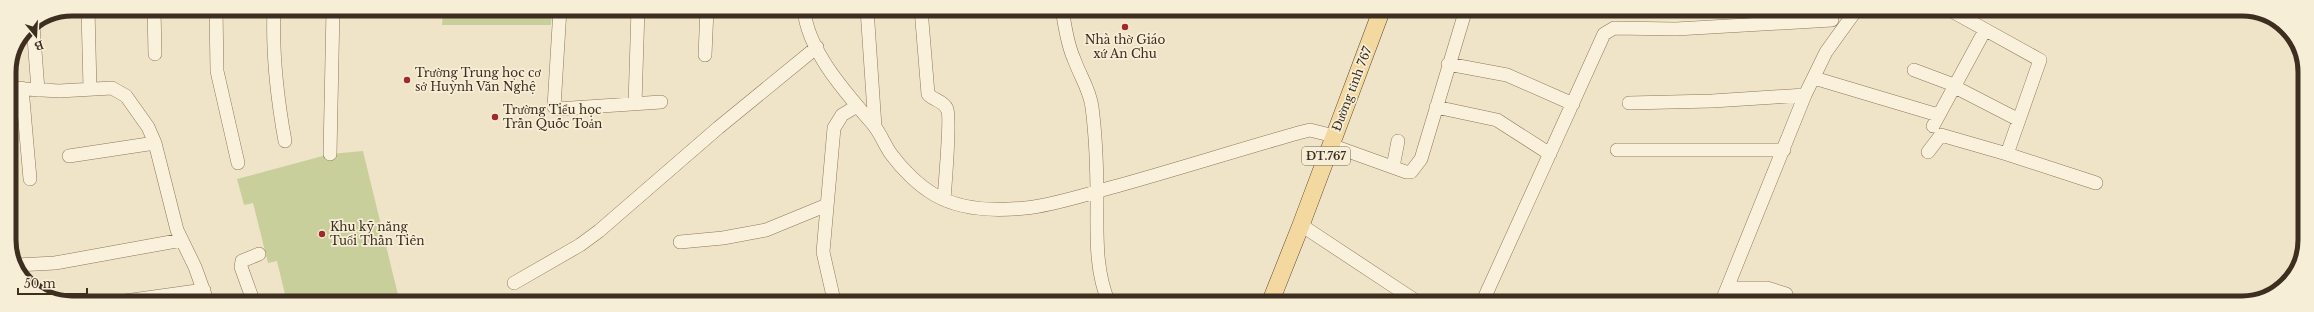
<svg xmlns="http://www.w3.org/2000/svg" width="2314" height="312" viewBox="0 0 2314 312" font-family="'Libre Baskerville',serif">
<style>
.green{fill:#c9cf9b}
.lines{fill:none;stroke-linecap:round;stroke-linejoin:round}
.minor-casing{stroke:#8d765c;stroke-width:14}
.major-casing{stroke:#5b4430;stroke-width:18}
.minor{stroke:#faf1dc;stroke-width:13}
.major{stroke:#f3d9a0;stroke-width:17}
.poi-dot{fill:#9e2a2b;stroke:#f7eed8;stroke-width:1.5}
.labels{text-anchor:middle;stroke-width:3.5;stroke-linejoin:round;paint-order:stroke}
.shield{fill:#f7eed8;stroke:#756857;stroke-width:1}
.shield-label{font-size:11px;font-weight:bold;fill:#3d2e20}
.poi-label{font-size:12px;fill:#3d2e20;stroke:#f7eed8;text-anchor:start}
.street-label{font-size:12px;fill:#3d2e20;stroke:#f7eed8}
.rim{fill:none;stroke:#3d2e20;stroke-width:5}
</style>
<rect width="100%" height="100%" fill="#f0e4c8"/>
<path class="green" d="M443 9H552L551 25H442Z
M363 151 400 303H287L277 261 268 263 253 203 244 205 237 179 330 154Z"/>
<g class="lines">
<g class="minor-casing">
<path id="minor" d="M88 9 90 89
M154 9 155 54
M216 9 217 71 238 163
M274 9C272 54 277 97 285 141
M560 9 554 107 557 109 661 102
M804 9C807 50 846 93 872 123 880 132 884 144 891 154 902 169 919 186 935 195 961 210 996 211 1025 208 1051 206 1090 193 1117 186 1178 169 1238 150 1298 133L1310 130 1334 136
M867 9 875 127
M921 9 928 94C934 101 943 100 947 109 951 115 945 186 944 199
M1062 9C1065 26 1067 44 1074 59 1080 76 1090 90 1092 107 1096 138 1097 171 1097 201 1097 235 1095 271 1109 303
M1948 9 2040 60 2007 154 2096 183
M33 25 38 90
M705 55 707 9
M1448 64 1507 75 1573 104
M1914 70 1954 85
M1814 78 1938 115
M1953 86 2019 120
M9 88 59 91 112 88 126 96 148 127 155 143 177 230 195 267 208 303
M22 88 30 179
M1629 103 1712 101 1805 95
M635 104 638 9
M1436 107 1497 120 1550 154
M1933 126 1985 30
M1331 145 1406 172H1411L1421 159 1466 9
M1617 150H1784
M1928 152 1941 135 2007 154
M330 154 333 9
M69 156 155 143
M1393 167 1398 141
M1301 225 1419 303
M680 242 723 238 766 230 827 205
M17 265 55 263 182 240
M514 283 580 245 599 231 718 128 817 47
M1727 288H1767L1786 294
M118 302 204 290
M254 303 241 267 242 261 259 254
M832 303 833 296 823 252 834 128 842 115 857 106
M1482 303 1604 34 1614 28 1676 29 1832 20
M1721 303 1805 95 1826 52 1857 9"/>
</g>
<g class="major-casing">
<path id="major" d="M1270 303 1301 225 1382 9"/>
</g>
<use href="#minor" class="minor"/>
<use href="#major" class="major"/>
</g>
<g class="poi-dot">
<circle cx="1125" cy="27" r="4"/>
<circle cx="407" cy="80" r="4"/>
<circle cx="495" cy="117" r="4"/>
<circle cx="322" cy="234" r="4"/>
</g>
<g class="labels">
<rect class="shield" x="1302" y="147" width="48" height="18" rx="3"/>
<g class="shield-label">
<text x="1326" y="160">ĐT.767</text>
</g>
<g class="poi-label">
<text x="1125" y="44" text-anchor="middle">Nhà thờ Giáo<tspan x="1125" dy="14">xứ An Chu</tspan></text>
<text x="415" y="77">Trường Trung học cơ<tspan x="415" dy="14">sở Huỳnh Văn Nghệ</tspan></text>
<text x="503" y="114">Trường Tiểu học<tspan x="503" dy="14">Trần Quốc Toản</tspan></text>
<text x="330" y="231">Khu kỹ năng<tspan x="330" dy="14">Tuổi Thần Tiên</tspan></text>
</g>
<g class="street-label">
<text transform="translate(1352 89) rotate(-69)" y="4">Đường tỉnh 767</text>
</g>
</g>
<path d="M0 0H2314V312H0ZM72 16H2242A56 56 0 0 1 2298 72V240A56 56 0 0 1 2242 296H72A56 56 0 0 1 16 240V72A56 56 0 0 1 72 16Z" fill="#f7eed8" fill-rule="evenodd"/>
<path class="rim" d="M72 16H2242A56 56 0 0 1 2298 72V240A56 56 0 0 1 2242 296H72A56 56 0 0 1 16 240V72A56 56 0 0 1 72 16Z"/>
<g transform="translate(36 36) rotate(162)" stroke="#f7eed8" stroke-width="3" paint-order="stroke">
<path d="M0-3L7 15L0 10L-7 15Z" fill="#3d2e20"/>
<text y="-6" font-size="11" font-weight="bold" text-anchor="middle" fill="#3d2e20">B</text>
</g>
<path d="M18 288v6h69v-6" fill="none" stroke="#3d2e20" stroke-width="2"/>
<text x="24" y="288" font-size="12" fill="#3d2e20" stroke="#f7eed8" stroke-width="3" paint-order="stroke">50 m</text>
</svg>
